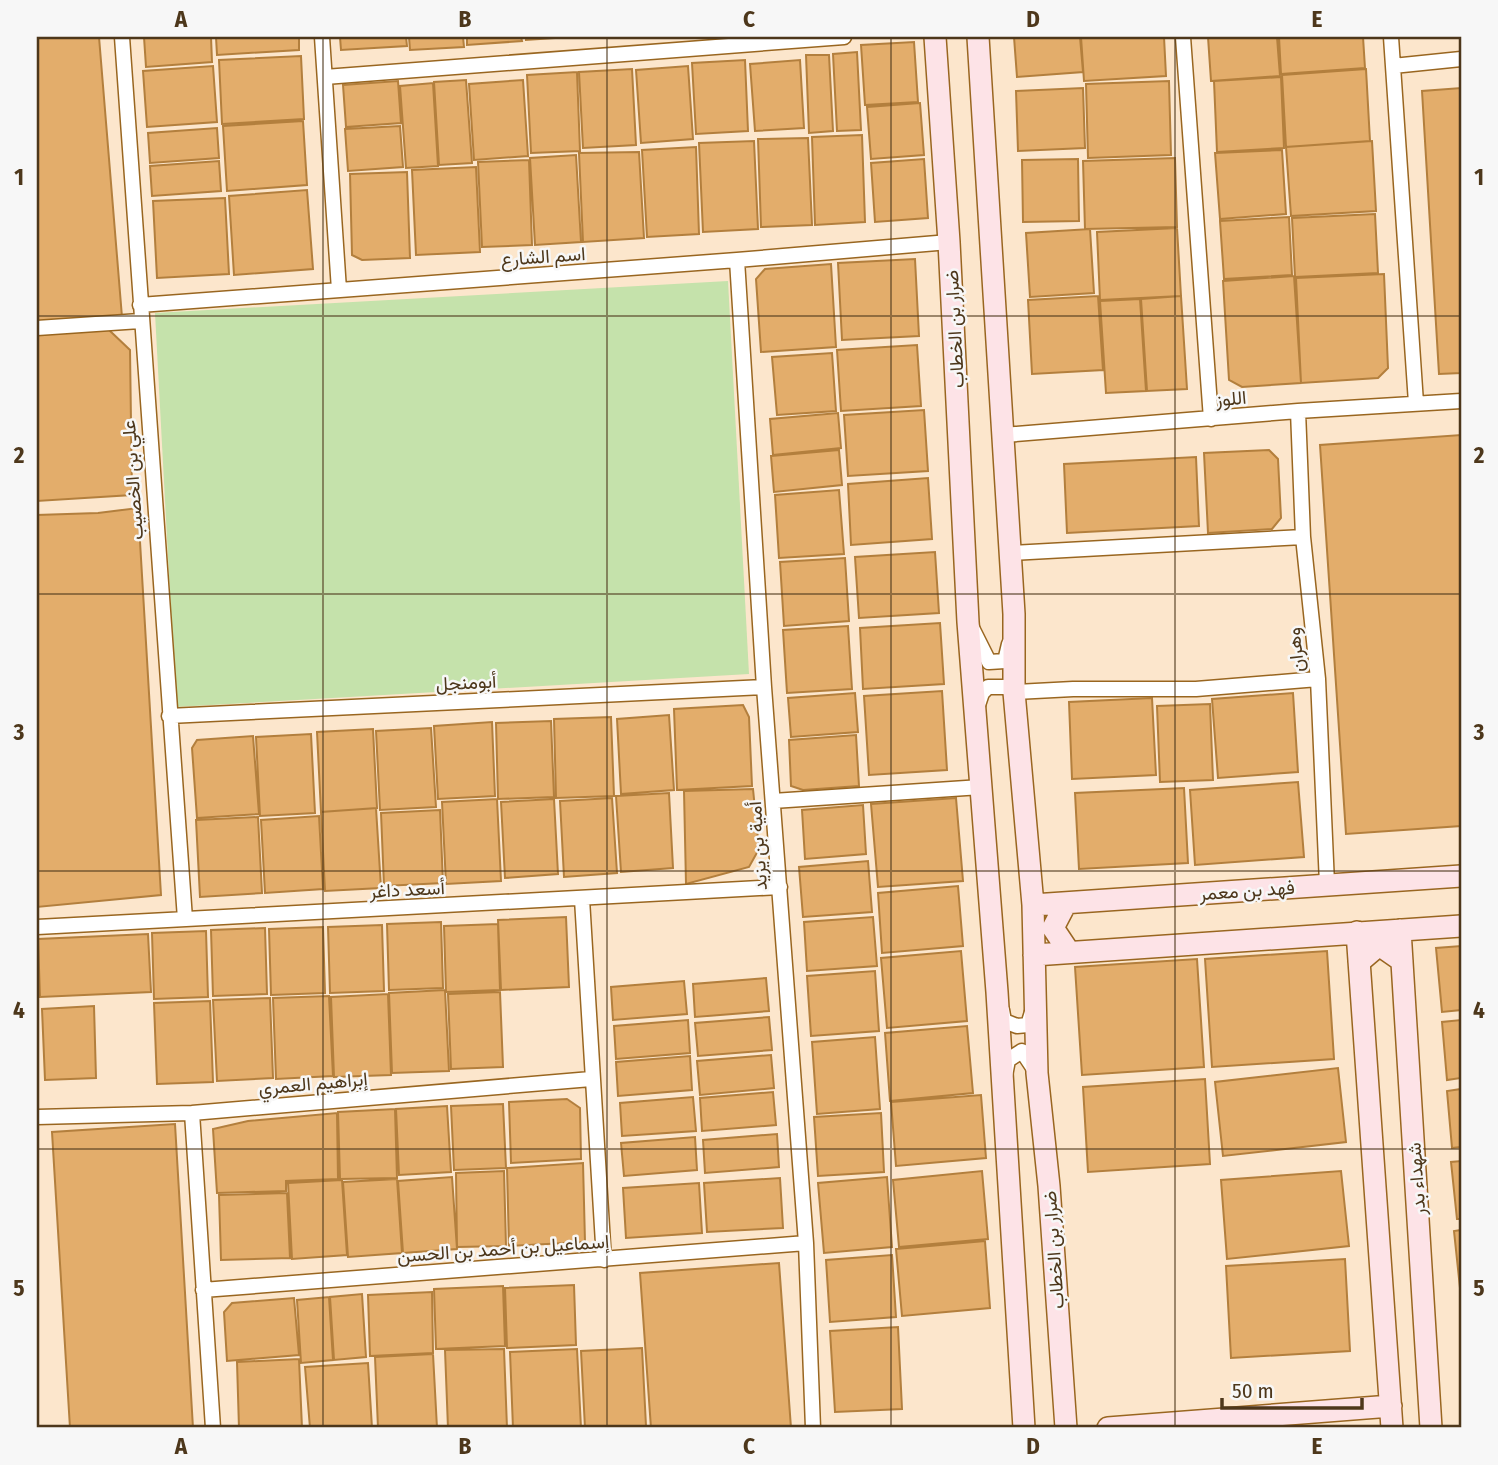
<svg xmlns="http://www.w3.org/2000/svg" width="1498" height="1465" viewBox="0 0 1498 1465" font-family="'Fira Sans Condensed',Vazirmatn,sans-serif">
<style>
.green{fill:#c5e2ab}
.building{fill:#e3ad6b;stroke:#b37f3d;stroke-width:2}
.lines{fill:none;stroke-linecap:round;stroke-linejoin:round}
.street-casing{stroke:#996620;stroke-width:17}
.secondary-casing{stroke:#996620;stroke-width:24}
.street{stroke:#fff;stroke-width:14}
.secondary{stroke:#fde3e7;stroke-width:21}
.grid{fill:none;stroke:#4d371b;stroke-width:2;stroke-opacity:0.55}
.labels{text-anchor:middle;stroke-width:5;stroke-linejoin:round;paint-order:stroke}
.street-label{font-size:19px;fill:#4d371b;stroke:#f7f7f7}
.neatline{fill:none;stroke:#4d371b;stroke-width:2.5}
.grid-label{font-size:23px;text-anchor:middle;font-weight:bold;fill:#4d371b}
</style>
<rect width="100%" height="100%" fill="#fce6cc"/>
<path class="green" d="M728 281 749 674 176 707 155 313Z"/>
<path class="building" d="M37 37H99L122 317 37 325Z
M144 37H211L212 62 146 67Z
M216 37H299V50L217 55Z
M340 37H406L407 46 341 50Z
M409 37H463L464 47 410 50Z
M467 37H521L522 41 467 45Z
M526 37H570L526 40Z
M1014 37H1080L1083 72 1017 77Z
M1081 37H1164L1166 76 1084 81Z
M1208 37H1277L1280 76 1211 81Z
M1279 37H1363L1365 68 1281 74Z
M914 42 918 102 865 105 861 45Z
M857 52 861 130 837 131 833 54Z
M806 55H829L833 131 809 133Z
M301 56 304 119 222 124 219 60Z
M745 60 748 131 696 134 692 63Z
M800 60 804 128 755 131 750 64Z
M213 66 217 122 147 127 143 71Z
M688 66 693 139 641 143 636 70Z
M632 69 636 145 583 148 579 72Z
M1366 69 1370 141 1286 147 1282 75Z
M577 72 580 151 531 153 527 75Z
M1281 77 1284 148 1217 152 1214 81Z
M466 80 472 163 439 165 434 82Z
M523 80 528 156 474 160 469 84Z
M398 81 401 123 346 127 343 85Z
M1169 81 1171 155 1088 158 1086 84Z
M433 83 438 166 406 168 400 86Z
M1083 88 1085 148 1018 151 1016 91Z
M1461 88V373L1439 374 1422 91Z
M920 103 924 155 871 159 867 107Z
M303 121 307 185 227 191 223 126Z
M400 126 403 167 348 171 345 129Z
M217 128 219 158 150 163 148 133Z
M862 135 865 222 815 225 812 137Z
M808 138 812 225 761 227 758 139Z
M754 141 758 229 703 232 699 143Z
M1372 141 1376 211 1291 216 1286 147Z
M696 147 699 234 647 237 642 150Z
M1282 150 1286 214 1220 219 1215 153Z
M639 152 644 238 583 242 579 153Z
M576 155 581 242 535 245 530 158Z
M1175 158 1177 227 1085 229 1083 161Z
M924 159 928 218 875 222 871 163Z
M1078 159 1079 221 1023 222 1022 160Z
M529 160 532 245 482 247 478 162Z
M219 161 221 191 152 196 150 166Z
M476 167 480 252 416 255 412 170Z
M407 172 410 258 362 260 352 255 350 174Z
M307 190 313 269 234 275 229 196Z
M225 198 229 274 157 278 153 201Z
M1375 214 1378 273 1295 277 1292 218Z
M1289 217 1292 275 1224 279 1220 221Z
M1177 228 1181 296 1100 300 1097 232Z
M1090 229 1094 293 1030 297 1026 233Z
M915 259 919 336 842 340 838 263Z
M831 264 836 347 761 352 756 279 765 269Z
M1384 274 1388 368 1378 378 1301 383 1296 278Z
M1294 276 1301 383 1242 387 1229 380 1223 281Z
M1098 296 1103 370 1032 374 1028 300Z
M1181 296 1187 389 1147 391 1141 299Z
M1140 299 1146 391 1106 393 1100 301Z
M94 328 109 330 130 350 132 495 37 501V333Z
M917 345 921 406 841 411 837 350Z
M832 353 836 411 777 415 772 357Z
M924 410 928 471 848 476 844 415Z
M838 413 841 448 773 455 770 419Z
M1461 435V826L1346 834 1320 445Z
M839 450 842 485 774 492 771 456Z
M1269 450 1278 459 1281 518 1272 529 1208 533 1204 453Z
M1196 457 1199 526 1067 533 1064 464Z
M928 478 932 539 851 545 848 484Z
M839 490 844 554 779 558 775 495Z
M138 508 161 895 37 907V515L98 513Z
M935 552 939 613 859 618 855 557Z
M845 558 849 621 784 626 780 562Z
M940 623 944 684 863 689 860 628Z
M848 626 852 689 787 693 783 630Z
M942 691 947 770 869 775 864 696Z
M855 693 858 732 791 737 788 698Z
M1293 693 1298 772 1218 778 1212 699Z
M1152 698 1156 775 1072 779 1069 702Z
M1210 704 1213 780 1160 782 1157 706Z
M743 705 749 717 752 786 677 790 674 709Z
M669 715 674 790 621 794 617 719Z
M611 717 614 796 556 798 554 719Z
M551 721 554 797 498 799 496 723Z
M492 722 495 796 438 799 434 726Z
M431 728 436 807 380 810 376 731Z
M373 729 377 808 321 812 317 732Z
M311 734 315 813 260 816 256 737Z
M856 735 859 786 803 790 791 786 789 740Z
M253 736 259 814 197 818 192 748 197 740Z
M1298 782 1304 857 1195 865 1190 790Z
M1184 788 1188 863 1079 869 1075 793Z
M753 789 759 849 749 867 686 884 684 791Z
M669 793 673 868 621 872 616 796Z
M612 798 617 873 564 877 560 801Z
M956 798 963 881 878 887 871 804Z
M497 799 501 881 446 884 442 802Z
M554 799 558 874 505 878 501 802Z
M863 805 866 854 805 859 802 810Z
M376 808 381 888 325 891 321 812Z
M440 810 443 883 384 886 381 813Z
M319 816 323 889 265 893 261 820Z
M258 817 262 893 200 897 196 820Z
M868 861 872 912 803 917 799 867Z
M958 886 963 946 882 953 878 893Z
M566 917 569 987 501 990 498 920Z
M873 917 877 966 807 971 804 922Z
M441 922 443 988 389 990 387 924Z
M498 924 500 990 446 992 444 926Z
M382 925 384 991 330 993 328 927Z
M323 927 325 993 271 995 269 929Z
M265 928 267 994 213 996 211 930Z
M206 931 208 997 154 999 152 933Z
M148 934 151 992 40 997 38 939Z
M1461 946V1010L1442 1012 1436 948Z
M961 951 967 1021 887 1028 881 958Z
M1327 951 1334 1059 1212 1067 1205 959Z
M1197 959 1204 1067 1082 1075 1075 967Z
M875 971 879 1031 811 1036 807 976Z
M766 978 769 1011 695 1017 693 984Z
M684 981 687 1014 613 1020 611 987Z
M445 990 449 1071 392 1073 389 993Z
M500 992 503 1067 451 1069 448 994Z
M388 994 391 1075 334 1077 331 997Z
M329 996 333 1076 276 1079 273 998Z
M270 998 273 1078 217 1081 213 1000Z
M210 1001 213 1082 157 1084 154 1003Z
M94 1006 96 1078 45 1080 42 1009Z
M769 1017 772 1050 698 1056 695 1023Z
M688 1020 690 1053 616 1059 614 1026Z
M1461 1020V1078L1447 1080 1442 1022Z
M967 1026 973 1093 890 1101 885 1033Z
M875 1037 880 1109 817 1114 812 1042Z
M771 1055 774 1088 700 1095 697 1061Z
M690 1056 692 1090 618 1096 616 1062Z
M1338 1068 1346 1142 1223 1156 1215 1082Z
M1205 1079 1210 1164 1088 1172 1083 1087Z
M1461 1089V1147L1452 1148 1447 1091Z
M773 1092 776 1125 702 1131 700 1098Z
M981 1095 986 1158 896 1166 891 1102Z
M693 1097 696 1131 622 1136 620 1103Z
M567 1099 580 1108 581 1159 511 1163 509 1102Z
M503 1104 506 1168 454 1170 451 1106Z
M447 1106 451 1172 399 1175 396 1109Z
M395 1109 397 1178 340 1179 338 1112Z
M337 1113 338 1179 286 1181V1191L217 1193 213 1129 248 1121Z
M881 1113 884 1172 818 1176 814 1117Z
M175 1124 193 1428H70L52 1132Z
M777 1134 779 1167 705 1173 703 1140Z
M695 1137 697 1170 624 1176 621 1143Z
M1461 1161V1219H1457L1451 1162Z
M583 1163 585 1242 509 1246 507 1168Z
M504 1171 506 1246 457 1247 456 1173Z
M982 1171 988 1239 899 1247 893 1180Z
M1341 1171 1349 1246 1227 1259 1221 1180Z
M452 1177 457 1249 403 1253 398 1181Z
M887 1177 892 1247 824 1253 818 1183Z
M780 1178 783 1228 707 1232 704 1183Z
M397 1179 402 1253 348 1257 343 1182Z
M342 1180 347 1255 292 1259 288 1183Z
M699 1183 702 1233 626 1238 623 1188Z
M287 1193 290 1258 221 1260 219 1195Z
M1461 1230V1288H1460L1454 1231Z
M985 1241 990 1308 902 1316 896 1249Z
M892 1255 896 1317 830 1322 826 1260Z
M1345 1259 1350 1351 1231 1358 1226 1266Z
M779 1263 791 1428H651L640 1273Z
M574 1285 576 1345 507 1348 505 1288Z
M503 1286 505 1346 436 1349 434 1289Z
M432 1292 433 1353 370 1356 368 1295Z
M362 1294 366 1357 334 1360 330 1297Z
M329 1297 333 1360 301 1363 297 1300Z
M294 1298 299 1355 227 1361 224 1312 232 1303Z
M898 1327 902 1409 835 1412 830 1331Z
M642 1348 646 1426 585 1428 581 1351Z
M504 1349 507 1428H448L445 1350Z
M577 1349 581 1428H513L510 1352Z
M433 1354 437 1428H378L375 1357Z
M299 1359 302 1428H239L237 1362Z
M368 1363 372 1428H310L305 1367Z"/>
<g class="lines">
<g class="street-casing">
<path id="street" d="M122 37 185 919
M322 37 339 290
M1183 37 1211 419
M1391 37 1416 403
M1393 66 1461 59
M325 77 844 37
M737 260 764 687 806 1243 813 1428
M140 305 737 260 949 242
M37 328 140 321
M1298 411 1303 537 1318 679 1327 884
M1004 435 1298 411 1461 401
M1011 553 1303 537
M971 626 989 662 1005 661 1009 644
M977 708 982 693 988 687H1005L1014 692 1073 689H1196L1318 679
M169 716 764 687
M773 801 981 787
M582 899 604 1260
M37 927 780 887
M1002 1010 1004 1021 1017 1026 1028 1025 1032 1012
M1005 1076 1008 1060 1022 1051 1036 1072
M192 1113 213 1428
M37 1117 192 1113 591 1079
M203 1290 806 1243"/>
</g>
<g class="secondary-casing">
<path id="secondary" d="M935 37 949 242 968 622 997 992 1024 1428
M978 37 1014 614V692L1033 905 1037 1073 1049 1186 1066 1428
M1066 903 1053 928 1069 952
M1033 905 1461 876
M1400 930 1431 1428
M1357 932 1392 1428
M1034 955 1461 926
M1359 962 1379 945 1402 961
M1108 1428 1391 1406"/>
</g>
<use href="#street" class="street"/>
<use href="#secondary" class="secondary"/>
</g>
<path class="grid" d="M323 37V1428M607 37V1428M891 37V1428M1175 37V1428M37 316H1461M37 594H1461M37 871H1461M37 1149H1461"/>
<g class="labels">
<g class="street-label">
<text transform="translate(543 256) rotate(-4)" y="7">اسم الشارع</text>
<text transform="translate(954 329) rotate(-93)" y="7">ضرار بن الخطاب</text>
<text transform="translate(1231 398) rotate(-5)" y="7">اللوز</text>
<text transform="translate(132 480) rotate(-94)" y="7">علي بن الخصيب</text>
<text transform="translate(1295 650) rotate(-96)" y="7">وهران</text>
<text transform="translate(466 682) rotate(-3)" y="7">أبومنجل</text>
<text transform="translate(757 846) rotate(-94)" y="7">أمية بن يزيد</text>
<text transform="translate(407 889) rotate(-3)" y="7">أسعد داغر</text>
<text transform="translate(1247 890) rotate(-4)" y="7">فهد بن معمر</text>
<text transform="translate(313 1083) rotate(-5)" y="7">إبراهيم العمري</text>
<text transform="translate(1416 1179) rotate(-94)" y="7">شهداء بدر</text>
<text transform="translate(503 1248) rotate(-4)" y="7">إسماعيل بن أحمد بن الحسن</text>
<text transform="translate(1053 1250) rotate(-94)" y="7">ضرار بن الخطاب</text>
</g>
</g>
<rect width="1498" height="1465" fill="none" stroke="#f7f7f7" stroke-width="77"/>
<path d="M1222 1398v10h140v-10" fill="none" stroke="#4d371b" stroke-width="3.5"/>
<text x="1232" y="1398" font-size="21" fill="#4d371b" stroke="#f7f7f7" stroke-width="5" paint-order="stroke">50 m</text>
<rect x="38" y="38" width="1422" height="1388" class="neatline"/>
<g class="grid-label">
<text x="181" y="27">A</text>
<text x="465" y="27">B</text>
<text x="749" y="27">C</text>
<text x="1033" y="27">D</text>
<text x="1317" y="27">E</text>
<text x="19" y="185">1</text>
<text x="1479" y="185">1</text>
<text x="19" y="463">2</text>
<text x="1479" y="463">2</text>
<text x="19" y="740">3</text>
<text x="1479" y="740">3</text>
<text x="19" y="1018">4</text>
<text x="1479" y="1018">4</text>
<text x="19" y="1296">5</text>
<text x="1479" y="1296">5</text>
<text x="181" y="1454">A</text>
<text x="465" y="1454">B</text>
<text x="749" y="1454">C</text>
<text x="1033" y="1454">D</text>
<text x="1317" y="1454">E</text>
</g>
</svg>
